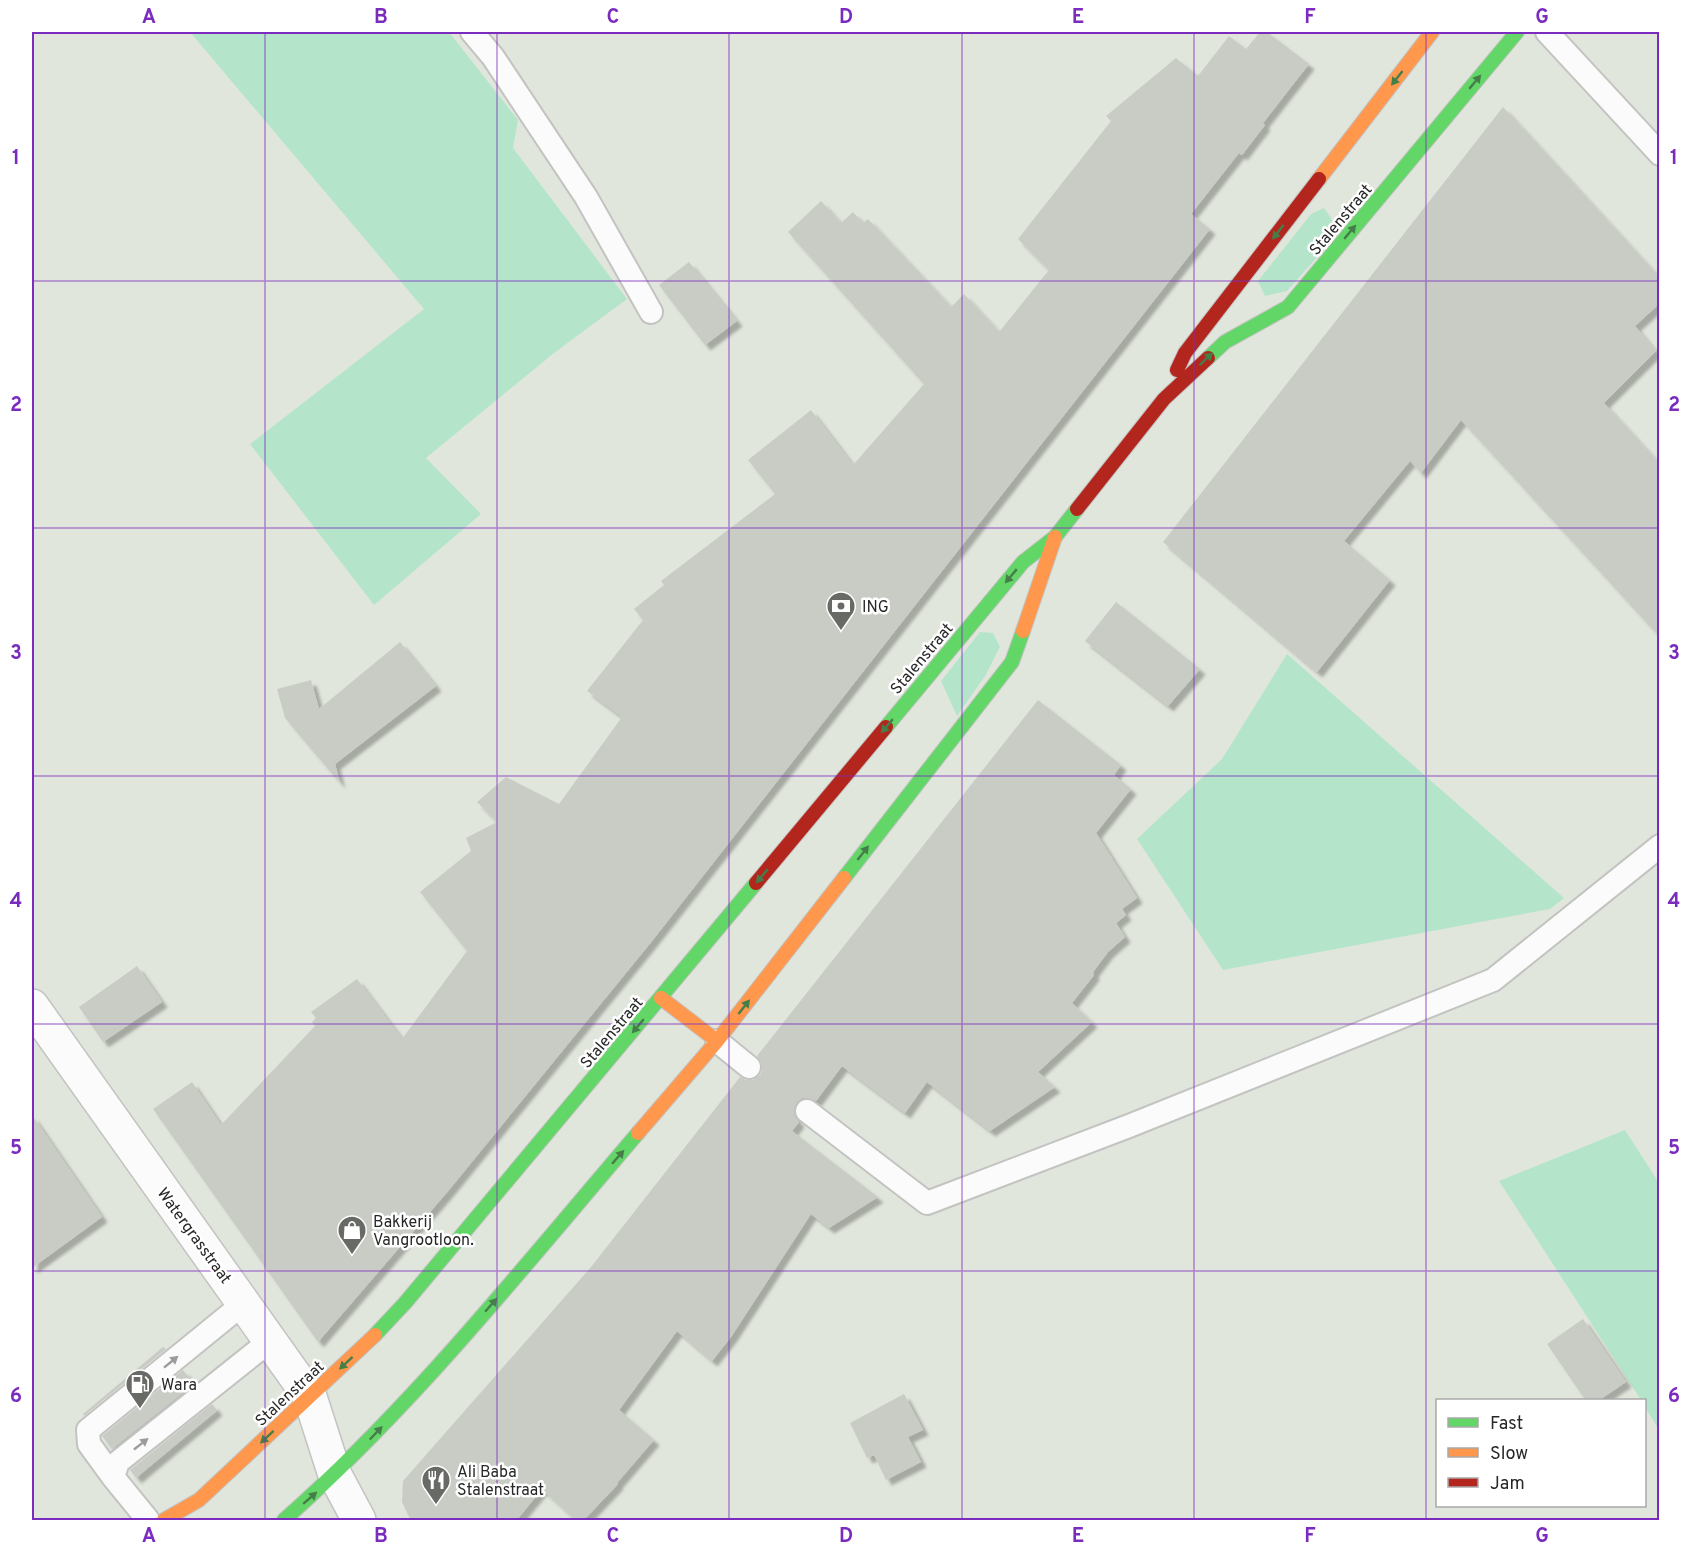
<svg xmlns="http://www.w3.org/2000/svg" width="1691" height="1552" viewBox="0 0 1691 1552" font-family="Overpass,sans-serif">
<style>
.green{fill:#b4e5cb}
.building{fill:#c8ccc5;filter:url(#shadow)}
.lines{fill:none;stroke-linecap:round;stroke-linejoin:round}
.lane-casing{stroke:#c3c3c2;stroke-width:26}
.street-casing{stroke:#c3c3c2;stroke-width:36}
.fast-casing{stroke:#c3c3c2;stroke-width:16}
.slow-casing{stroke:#c3c3c2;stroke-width:16}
.jam-casing{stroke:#c3c3c2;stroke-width:16}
.lane{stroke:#fafbfa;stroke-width:22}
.street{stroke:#fafbfa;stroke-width:33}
.fast{stroke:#63d668;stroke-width:14}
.slow{stroke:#ff974d;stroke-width:14}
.jam{stroke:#b3261e;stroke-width:14}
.oneway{fill:#457e48}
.oneway2{fill:#9b9c9b}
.grid{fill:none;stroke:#7b2cbf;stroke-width:1.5;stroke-opacity:0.55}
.labels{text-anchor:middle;stroke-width:5;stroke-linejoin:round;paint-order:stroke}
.street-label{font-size:16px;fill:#272727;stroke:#fff}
.poi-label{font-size:16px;fill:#272727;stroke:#fff;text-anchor:start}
.neatline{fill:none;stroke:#7b2cbf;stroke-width:2}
.grid-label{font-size:20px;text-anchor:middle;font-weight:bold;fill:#7b2cbf}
</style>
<defs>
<filter id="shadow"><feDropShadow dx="5.5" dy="5.5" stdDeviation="1.5" flood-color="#0004"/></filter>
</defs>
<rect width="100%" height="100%" fill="#e1e6dc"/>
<path class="green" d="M190 32H449L518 120 513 148 627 299 554 353 426 458 481 514 374 605 250 444 424 309Z
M1324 208 1335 224 1334 238 1287 291 1265 296 1258 281 1311 214Z
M980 632 993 633 1000 647 985 676 957 716 941 681Z
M1287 654 1564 898 1550 909 1223 970 1137 839 1222 759Z
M1625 1130 1659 1183V1430L1645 1407 1644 1400H1641L1499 1181Z"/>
<path class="building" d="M1260 32H1267L1309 64 1263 123 1265 125 1242 155 1239 153 1191 214 1210 229 652 941 449 1190 318 1342 153 1109 192 1082 221 1125 315 1026 312 1022 316 1018 311 1012 357 979 402 1039 467 951 420 892 471 851 466 838 497 822 477 802 506 777 559 804 622 717 587 691 643 620 634 609 664 585 661 581 775 494 748 460 811 410 853 465 924 384 788 232 821 201 841 223 853 212 863 223 868 219 951 307 964 294 999 332 1049 270 1018 239 1111 121 1106 116 1176 58 1198 76 1229 36 1246 49Z
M1503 107 1659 277V304L1635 326 1656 351 1604 403 1659 463V636L1461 420 1421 473 1410 461 1344 541 1390 580 1317 672 1163 542Z
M689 262 737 321 705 345 659 285Z
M1116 602 1200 669 1168 706 1085 641Z
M400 642 436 686 335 764 340 783 285 718 277 689 311 680 319 709Z
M1038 700 1121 765 1114 775 1131 789 1096 833 1137 898 1122 909 1126 915 1116 923 1125 937 1108 952 1093 972 1094 975 1072 1003 1092 1022 1038 1072 1055 1087 990 1131 927 1082 905 1113 842 1066 816 1101 808 1098H802L797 1102 794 1110 795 1117 799 1122 792 1131 878 1197 829 1228 811 1214 731 1337 712 1361 677 1331 619 1410 654 1440 617 1483 618 1484 583 1521H577L542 1489 516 1521H411L402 1502 403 1481 591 1267 740 1077 746 1080H753L760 1075 762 1070V1063L757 1056Z
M137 966 162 1002 103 1042 79 1007Z
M32 1115 102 1217 32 1268Z
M1583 1319 1626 1382 1598 1401H1586L1547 1344Z
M163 1347 166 1349 84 1416 83 1414Z
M183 1370 194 1384 112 1449 102 1436Z
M904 1394 923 1430 908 1437 921 1462 886 1480 874 1455 867 1458 850 1423Z
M212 1404 217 1410 136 1478 130 1470Z"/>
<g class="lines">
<g class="lane-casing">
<path id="lane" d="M472 32 493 57 586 197 651 312
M1547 32 1660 154
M717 1041 749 1067
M807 1111 927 1203 1129 1126 1493 980 1660 846
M113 1477 89 1444 88 1430 244 1303
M148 1520 113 1477 118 1462 271 1340"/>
</g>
<g class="street-casing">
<path id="street" d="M32 1006 310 1397 335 1475 359 1520"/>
</g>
<g class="fast-casing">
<path id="fast" d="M1208 358 1225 342 1288 307 1517 32
M886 727 1023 562 1055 537 1077 509
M844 878 1012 662 1023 631
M375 1335 405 1303 756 883
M284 1520C415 1404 524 1266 638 1133"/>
</g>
<g class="slow-casing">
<path id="slow" d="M1319 179 1432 32
M1023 631 1055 537
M661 998 717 1041
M638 1133 717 1041 844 878
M164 1520 199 1500 375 1335"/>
</g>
<g class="jam-casing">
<path id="jam" d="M1177 370 1185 353 1319 179
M1077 509 1164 399 1208 358
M756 883 886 727"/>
</g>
<use href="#lane" class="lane"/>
<use href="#street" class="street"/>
<use href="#fast" class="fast"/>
<use href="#slow" class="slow"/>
<use href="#jam" class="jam"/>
</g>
<defs><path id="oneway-solid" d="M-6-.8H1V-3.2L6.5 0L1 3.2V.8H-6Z" transform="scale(1.5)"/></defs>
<g class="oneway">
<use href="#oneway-solid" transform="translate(1397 78) rotate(128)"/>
<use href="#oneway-solid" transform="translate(1475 82) rotate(-50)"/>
<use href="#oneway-solid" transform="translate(1278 232) rotate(128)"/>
<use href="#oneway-solid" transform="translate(1350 232) rotate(-50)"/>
<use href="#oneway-solid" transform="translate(1206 359) rotate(-44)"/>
<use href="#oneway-solid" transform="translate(1011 576) rotate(130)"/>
<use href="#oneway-solid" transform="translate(887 726) rotate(130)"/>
<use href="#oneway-solid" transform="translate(863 853) rotate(-52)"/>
<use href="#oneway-solid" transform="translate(762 876) rotate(130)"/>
<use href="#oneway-solid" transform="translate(744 1007) rotate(-52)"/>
<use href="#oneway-solid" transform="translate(638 1026) rotate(130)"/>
<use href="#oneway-solid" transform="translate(618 1157) rotate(-49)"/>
<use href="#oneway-solid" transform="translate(491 1305) rotate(-49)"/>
<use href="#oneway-solid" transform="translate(346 1363) rotate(137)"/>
<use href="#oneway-solid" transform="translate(376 1433) rotate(-46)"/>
<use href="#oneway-solid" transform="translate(267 1437) rotate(137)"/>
<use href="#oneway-solid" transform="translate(310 1498) rotate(-41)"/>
</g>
<g class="oneway2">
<use href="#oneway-solid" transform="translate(171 1362) rotate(-39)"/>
<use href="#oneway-solid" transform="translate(141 1444) rotate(-38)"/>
</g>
<path class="grid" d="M265 32V1520M497 32V1520M729 32V1520M962 32V1520M1194 32V1520M1426 32V1520M32 281H1660M32 528H1660M32 776H1660M32 1024H1660M32 1271H1660"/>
<defs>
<g id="bank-pin" transform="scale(1.5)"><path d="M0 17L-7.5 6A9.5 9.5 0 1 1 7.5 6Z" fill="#686a66" stroke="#fff"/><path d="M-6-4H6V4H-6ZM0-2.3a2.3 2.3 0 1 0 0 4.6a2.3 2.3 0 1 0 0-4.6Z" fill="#fff"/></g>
<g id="shop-pin" transform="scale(1.5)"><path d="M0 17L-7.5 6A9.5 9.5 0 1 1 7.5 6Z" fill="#686a66" stroke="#fff"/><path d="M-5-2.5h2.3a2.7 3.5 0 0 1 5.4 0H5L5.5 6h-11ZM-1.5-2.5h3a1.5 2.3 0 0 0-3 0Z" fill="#fff"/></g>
<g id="fuel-pin" transform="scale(1.5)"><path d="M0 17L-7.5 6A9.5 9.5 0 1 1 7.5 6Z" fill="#686a66" stroke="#fff"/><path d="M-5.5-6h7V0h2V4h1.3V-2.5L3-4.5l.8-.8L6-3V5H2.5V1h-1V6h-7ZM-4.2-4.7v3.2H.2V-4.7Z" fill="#fff"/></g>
<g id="restaurant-pin" transform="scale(1.5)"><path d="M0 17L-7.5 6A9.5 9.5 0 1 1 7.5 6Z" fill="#686a66" stroke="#fff"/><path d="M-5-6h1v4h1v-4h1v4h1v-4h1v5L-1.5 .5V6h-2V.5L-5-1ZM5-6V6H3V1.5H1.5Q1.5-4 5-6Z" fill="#fff"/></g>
</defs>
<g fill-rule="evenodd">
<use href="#bank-pin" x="841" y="606"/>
<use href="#shop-pin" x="352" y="1230"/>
<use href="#fuel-pin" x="140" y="1384"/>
<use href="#restaurant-pin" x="436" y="1480"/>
</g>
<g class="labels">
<g class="street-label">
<text transform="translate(1340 219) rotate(-50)" y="6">Stalenstraat</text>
<text transform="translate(921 658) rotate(-50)" y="6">Stalenstraat</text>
<text transform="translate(611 1032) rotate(-50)" y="6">Stalenstraat</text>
<text transform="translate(195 1235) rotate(54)" y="6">Watergrasstraat</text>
<text transform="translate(289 1393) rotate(-43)" y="6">Stalenstraat</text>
</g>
<g class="poi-label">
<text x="862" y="612">ING</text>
<text x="373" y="1227">Bakkerij<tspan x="373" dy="18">Vangrootloon.</tspan></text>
<text x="161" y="1390">Wara</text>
<text x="457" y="1477">Ali Baba<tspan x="457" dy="18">Stalenstraat</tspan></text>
</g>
</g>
<rect width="1691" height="1552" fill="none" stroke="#ffffff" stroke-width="66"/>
<rect x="1436" y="1399" width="210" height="108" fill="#ffffff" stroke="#a9a9a9" stroke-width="1.5"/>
<rect x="1448" y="1418" width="30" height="9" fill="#63d668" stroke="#a9a9a9" stroke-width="1.5"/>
<text x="1490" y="1429" font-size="18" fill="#272727">Fast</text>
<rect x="1448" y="1448" width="30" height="9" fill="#ff974d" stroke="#a9a9a9" stroke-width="1.5"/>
<text x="1490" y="1459" font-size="18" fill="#272727">Slow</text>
<rect x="1448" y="1478" width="30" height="9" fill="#b3261e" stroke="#a9a9a9" stroke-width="1.5"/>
<text x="1490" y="1489" font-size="18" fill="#272727">Jam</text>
<rect x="33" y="33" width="1625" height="1486" class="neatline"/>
<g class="grid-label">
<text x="149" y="23">A</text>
<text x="381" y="23">B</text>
<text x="613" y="23">C</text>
<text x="846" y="23">D</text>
<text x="1078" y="23">E</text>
<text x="1310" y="23">F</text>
<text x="1542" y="23">G</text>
<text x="16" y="164">1</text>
<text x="1674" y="164">1</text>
<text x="16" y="411">2</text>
<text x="1674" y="411">2</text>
<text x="16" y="659">3</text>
<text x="1674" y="659">3</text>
<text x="16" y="907">4</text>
<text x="1674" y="907">4</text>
<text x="16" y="1154">5</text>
<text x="1674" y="1154">5</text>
<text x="16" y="1402">6</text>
<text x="1674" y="1402">6</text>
<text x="149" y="1542">A</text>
<text x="381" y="1542">B</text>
<text x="613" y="1542">C</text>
<text x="846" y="1542">D</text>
<text x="1078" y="1542">E</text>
<text x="1310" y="1542">F</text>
<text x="1542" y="1542">G</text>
</g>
</svg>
